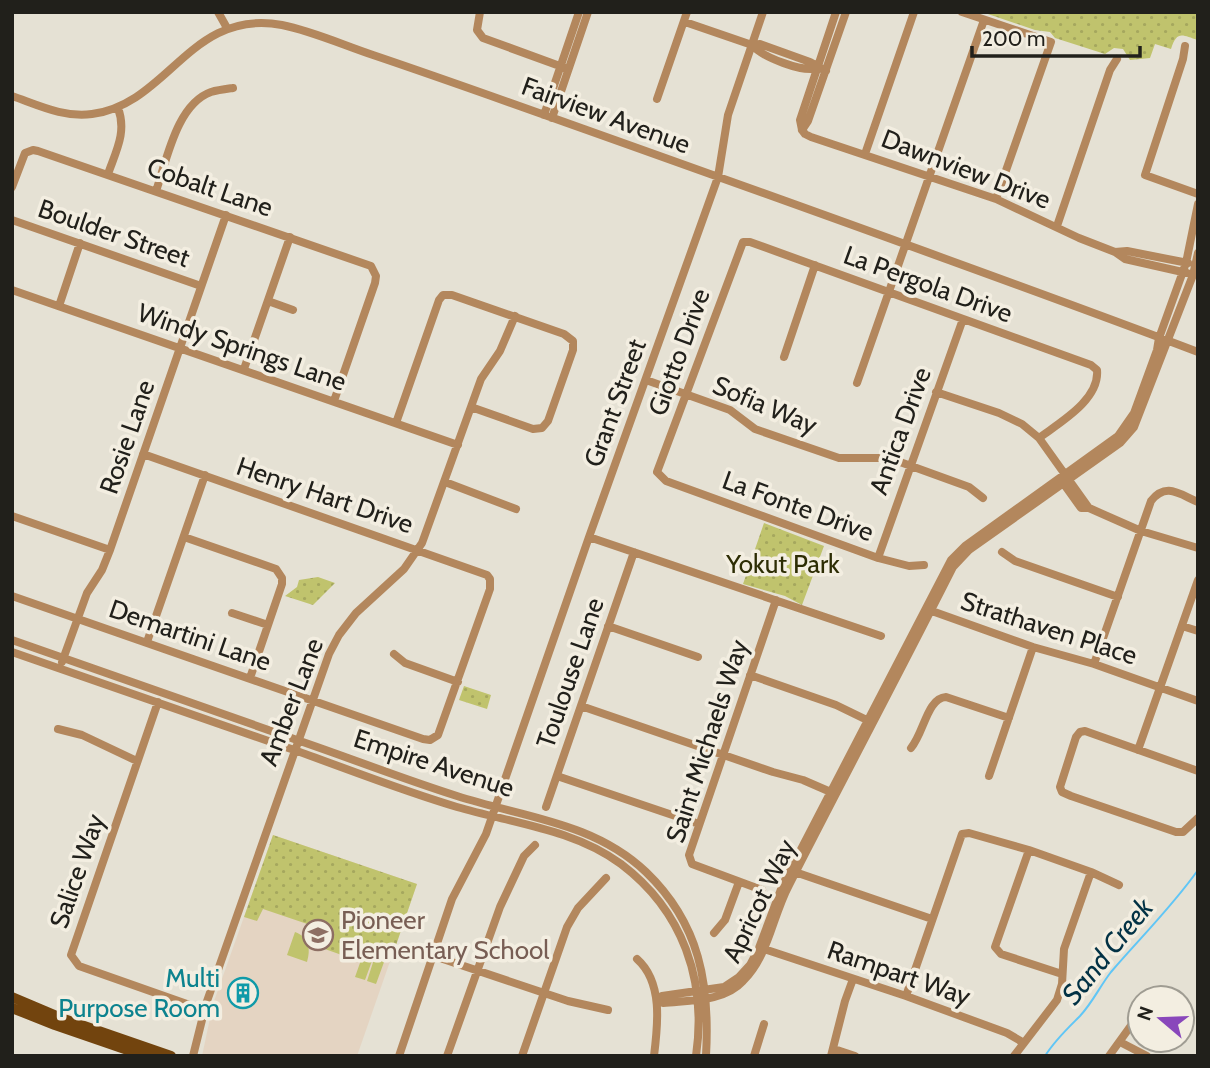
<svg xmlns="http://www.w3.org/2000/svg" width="1210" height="1068" viewBox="0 0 1210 1068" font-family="Cabin,sans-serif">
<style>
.education{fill:#e4d4c2}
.green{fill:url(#green-dots)}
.pitch{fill:#c0c36d}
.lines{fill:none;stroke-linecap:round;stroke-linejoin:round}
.stream{stroke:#60c6f6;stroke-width:2}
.minor{stroke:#b3875d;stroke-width:8}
.major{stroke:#72440e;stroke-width:10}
.labels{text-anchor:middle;stroke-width:7;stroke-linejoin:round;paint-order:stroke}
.street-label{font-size:26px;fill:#21201b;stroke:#f3eee1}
.park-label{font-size:26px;fill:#2d2d04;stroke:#f3eee1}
.education-label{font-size:26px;fill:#785e54;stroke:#f3eee1;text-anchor:start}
.culture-label{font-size:26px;fill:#0d838f;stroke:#f3eee1;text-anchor:end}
.water-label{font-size:28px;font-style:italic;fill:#023245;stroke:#f3eee1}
</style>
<defs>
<pattern id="green-dots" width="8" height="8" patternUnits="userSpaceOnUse" patternTransform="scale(1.75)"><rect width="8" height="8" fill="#c0c36d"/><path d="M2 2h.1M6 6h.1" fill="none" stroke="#a5a75e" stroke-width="1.8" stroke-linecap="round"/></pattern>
</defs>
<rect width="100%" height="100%" fill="#e5e1d4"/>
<path class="education" d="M273 835 417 884 357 1056H202L213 1004Z"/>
<path class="green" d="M982 12H1198V40C1182 35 1177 30 1171 49L1155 44 1150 58 1130 60 1123 49 1114 48 1105 54 1055 38 1050 32 1035 30Z
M764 523 824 546 802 605 785 596 743 584Z
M318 577 335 583 313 605 285 596 297 587 299 580Z
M464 686 491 695 487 709 459 700Z
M273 835 417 884 393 954 359 942 353 959 322 948 328 931 263 909 257 921 244 917Z"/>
<path class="pitch" d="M295 932C309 937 311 949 307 962L287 955Z
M366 946 376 950 365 980 355 977Z
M377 950 387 954 376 984 367 981Z"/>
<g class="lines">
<path class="stream" d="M1045 1056C1055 1040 1067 1029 1080 1016 1093 1002 1100 986 1111 972 1140 938 1171 908 1198 870"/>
<path class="minor" d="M218 12 227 28
M480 12 477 30 483 38 568 69
M962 12 1051 42 996 199
M685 22 752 45 760 44 810 62 826 71
M752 45C762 57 803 73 818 68
M1185 46 1183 59 1145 175 1198 194
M12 96C38 105 64 118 92 114 169 104 190 8 282 25 312 31 343 45 373 55 444 79 514 104 584 129 789 202 994 275 1198 352
M657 99 687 12
M544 115 579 12
M552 118 588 12
M802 130 805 134 811 137 996 199 1079 238 1115 252 1125 259 1187 273
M802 130 808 121 846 12
M802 130 800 120 836 12
M865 154 914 12
M108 174C116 151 127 132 118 108
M12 187 25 153 33 150 38 151 371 266 376 276 375 283 334 401
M156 191C167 159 177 104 211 92 218 90 226 89 233 88
M1198 204 1186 263 1159 338 1157 350 1134 413 1118 436 965 546 951 560 783 884 759 948 750 965 739 977 724 987 662 996 657 999 663 1003C689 1000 724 1002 743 981 769 955 772 917 789 885 843 779 899 674 953 567L969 550 1120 443 1134 427 1193 275 1198 253
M12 220 201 286
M1057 226 1110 70 1117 59
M1115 252 1127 251 1188 263
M12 290 458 445
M268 301 293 310
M59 306 80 243
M784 357 815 265
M244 369 290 237
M646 380 730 410 755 429 839 458H889L969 487 983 498
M857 383 984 20
M936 392 999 413 1022 424 1039 438 1089 508
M396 423 439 300 443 295H452L564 334 573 341V350L548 421 542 428 533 429 471 407
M445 482 516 509
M1063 483 1081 508H1089L1141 531 1198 548
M12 516 110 550
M184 537 276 569 282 578V584L250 678
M589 537 881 636
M1002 552 1015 561 1118 597
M878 558 963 319
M924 565 909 566 878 558 666 481 657 472 743 242H750L1091 365 1097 370C1100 400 1059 423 1039 438
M12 596 423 739 430 740 438 735 490 589V579L487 575 143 454
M929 610 1033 647 1094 664 1198 701
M232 613 268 625
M608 626 698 657
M1182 626 1198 631
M12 640C107 673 202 706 297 740 350 758 403 779 457 796 522 817 594 822 646 872 700 924 710 984 706 1056
M147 642 205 475
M12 652C107 685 202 718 297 751 350 770 403 791 457 807 512 823 574 829 621 864 683 911 707 980 696 1056
M394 654 405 663 458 682
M62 662 87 593 102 570 110 550 226 215
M1094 664 1151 501C1166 482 1179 494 1198 502
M750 675 836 705 871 722
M158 702 71 955 79 966 204 1010
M581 706 773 772 803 780 833 793
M58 729 82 735 137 761
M911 748C924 733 927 698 946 697L1009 718
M1138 750 1198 580
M1198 771 1085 731 1080 732 1076 737 1060 787 1062 792 1071 796 1176 832H1183L1198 818
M557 776 699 824
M989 776 1033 647
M546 807 634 552
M792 871 932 919
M762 890 692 864 689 855 776 600
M714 933 725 920 739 882
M761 948 906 996 1007 1033 1024 1043
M434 956 568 1001 608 1010
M637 959C663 982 658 1024 654 1056
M1062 974 1001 954 995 947 1029 850 1091 872 1119 885
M906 996 962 834 969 833 1029 850
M1120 1042 1147 1056
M834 1049 855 1056
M193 1056 206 1004 329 654 339 635 356 613 404 569 422 543 481 379 500 351 515 316
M399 1056 452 899 486 834 589 537 718 177 728 115 763 12
M447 1056 500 907 524 856 535 845
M522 1056 567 927 578 908 606 878
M754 1056 764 1024
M831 1056 845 1001 853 979
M1014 1056 1057 1000 1062 984 1064 949 1091 872
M1109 1056 1135 1020"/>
<path class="major" d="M12 997 64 1019 171 1056
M12 1008 55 1025 145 1056"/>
</g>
<defs>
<g id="school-ring" transform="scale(1.575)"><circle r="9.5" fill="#f3eee1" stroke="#8d6e63" stroke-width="1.5"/><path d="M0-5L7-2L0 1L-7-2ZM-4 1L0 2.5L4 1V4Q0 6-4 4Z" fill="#8d6e63"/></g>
<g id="building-ring" transform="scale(1.575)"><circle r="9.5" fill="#f3eee1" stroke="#0f9aa8" stroke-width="1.5"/><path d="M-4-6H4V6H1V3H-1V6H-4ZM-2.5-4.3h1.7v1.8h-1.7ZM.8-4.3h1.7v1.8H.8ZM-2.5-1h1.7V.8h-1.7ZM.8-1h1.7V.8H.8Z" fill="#0f9aa8"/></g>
</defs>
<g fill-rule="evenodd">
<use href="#school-ring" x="318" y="935"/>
<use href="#building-ring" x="243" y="993"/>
</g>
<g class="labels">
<g class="street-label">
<text transform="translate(606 115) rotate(20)" y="9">Fairview Avenue</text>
<text transform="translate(966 169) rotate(21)" y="9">Dawnview Drive</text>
<text transform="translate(210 187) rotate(19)" y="9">Cobalt Lane</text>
<text transform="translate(114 233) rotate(19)" y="9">Boulder Street</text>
<text transform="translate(928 284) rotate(20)" y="9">La Pergola Drive</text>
<text transform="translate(242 347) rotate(19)" y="9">Windy Springs Lane</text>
<text transform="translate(679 352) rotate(-70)" y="9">Giotto Drive</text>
<text transform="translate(615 403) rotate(-70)" y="9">Grant Street</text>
<text transform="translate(765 405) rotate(23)" y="9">Sofia Way</text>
<text transform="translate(900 431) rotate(-70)" y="9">Antica Drive</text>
<text transform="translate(127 437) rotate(-71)" y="9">Rosie Lane</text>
<text transform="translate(325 495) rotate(19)" y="9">Henry Hart Drive</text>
<text transform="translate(798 506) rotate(20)" y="9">La Fonte Drive</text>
<text transform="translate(1049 628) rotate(18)" y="9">Strathaven Place</text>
<text transform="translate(190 635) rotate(19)" y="9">Demartini Lane</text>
<text transform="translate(570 673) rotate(-71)" y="9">Toulouse Lane</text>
<text transform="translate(291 702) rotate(-69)" y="9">Amber Lane</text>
<text transform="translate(707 741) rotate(-72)" y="9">Saint Michaels Way</text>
<text transform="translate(434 763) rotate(18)" y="9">Empire Avenue</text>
<text transform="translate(77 871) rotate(-71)" y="9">Salice Way</text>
<text transform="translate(759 901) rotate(-64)" y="9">Apricot Way</text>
<text transform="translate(899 973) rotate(19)" y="9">Rampart Way</text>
</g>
<g class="park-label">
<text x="783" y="573">Yokut Park</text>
</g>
<g class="education-label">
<text x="341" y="929">Pioneer<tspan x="341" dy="30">Elementary School</tspan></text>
</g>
<g class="culture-label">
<text x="220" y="987">Multi<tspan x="220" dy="30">Purpose Room</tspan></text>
</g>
<g class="water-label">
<text transform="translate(1107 951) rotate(-51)" y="10">Sand Creek</text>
</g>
</g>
<rect width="1210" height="1068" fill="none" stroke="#21201b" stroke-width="28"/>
<g transform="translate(1161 1019) rotate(289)"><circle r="33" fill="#f3eee1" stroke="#9f9c92" stroke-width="2"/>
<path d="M0-5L12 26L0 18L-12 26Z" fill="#8947bb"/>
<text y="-10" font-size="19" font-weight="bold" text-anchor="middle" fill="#21201b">N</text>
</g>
<path d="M972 46v10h168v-10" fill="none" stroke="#21201b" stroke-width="3.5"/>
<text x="982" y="46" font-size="21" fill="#21201b" stroke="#f3eee1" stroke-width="5" paint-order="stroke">200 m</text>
</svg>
